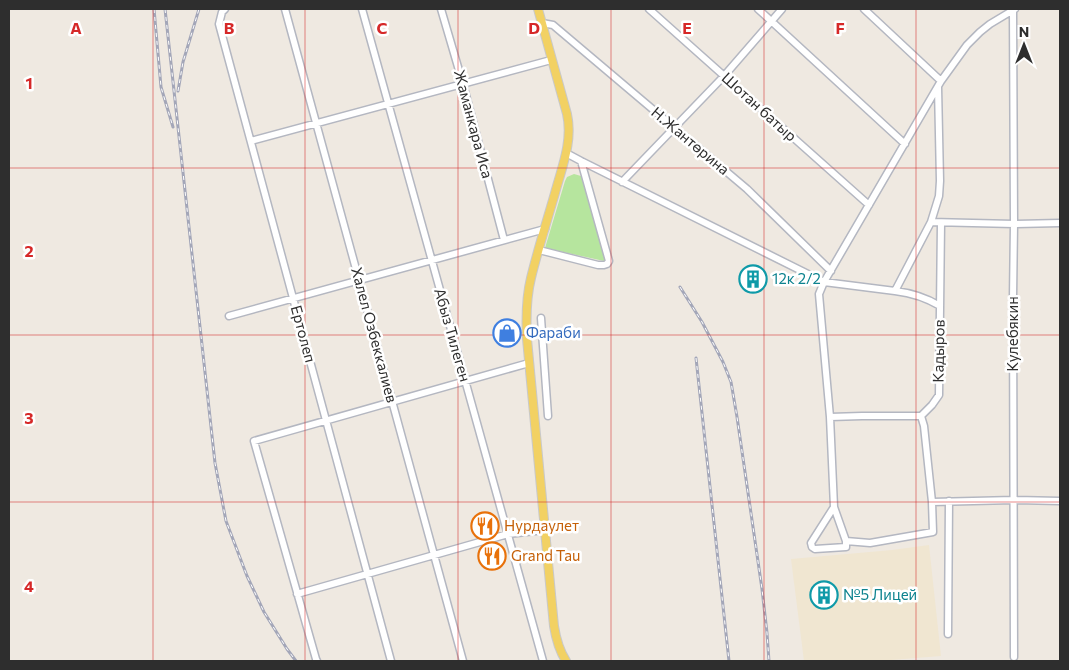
<svg xmlns="http://www.w3.org/2000/svg" width="1069" height="670" viewBox="0 0 1069 670" font-family="Commissioner,sans-serif">
<style>
.education{fill:#f0e6d1}
.green{fill:#b6e59e}
.lines{fill:none;stroke-linecap:round;stroke-linejoin:round}
.minor-casing{stroke:#b4b7c1;stroke-width:9}
.major-casing{stroke:#c9c9c9;stroke-width:10}
.minor{stroke:#fff;stroke-width:6}
.major{stroke:#f2d163;stroke-width:8}
.rail-casing{stroke:#a3a6b8;stroke-width:3}
.rail{stroke:#fff;stroke-width:1;stroke-dasharray:4;stroke-linecap:butt}
.grid{fill:none;stroke:#d62828;stroke-width:1;stroke-opacity:0.55}
.labels{text-anchor:middle;stroke-width:5;stroke-linejoin:round;paint-order:stroke}
.street-label{font-size:15px;fill:#2e2e2e;stroke:#fff}
.culture-label{font-size:15px;fill:#0d838f;stroke:#fff;text-anchor:start}
.shop-label{font-size:15px;fill:#366cbe;stroke:#fff;text-anchor:start}
.food-label{font-size:15px;fill:#c56008;stroke:#fff;text-anchor:start}
.grid-label{font-size:16px;text-anchor:middle;font-weight:bold;fill:#d62828;stroke:#fff;stroke-width:5;stroke-linejoin:round;paint-order:stroke}
</style>
<rect width="100%" height="100%" fill="#efe9e1"/>
<path class="education" d="M929 545 941 656 879 661H804L791 559 892 550Z"/>
<path class="green" d="M574 174 581 176 584 182 605 260 604 261 545 248 565 181 567 177Z"/>
<g class="lines">
<g class="minor-casing">
<path id="minor" d="M225 9 222 12 219 24 391 661
M285 9 463 661
M362 9 543 661
M441 9 463 84 504 240
M649 9 869 205
M758 9 905 144
M864 9 941 81
M1013 11 1014 224 1013 298 1014 657
M542 23 553 25 747 189 831 271
M251 141 551 60
M566 153 581 161 824 282 895 291 931 222 939 196 940 181 938 87
M622 182 724 76 782 9
M931 222 1014 224 1060 223
M539 250 598 265H604L607 264 609 261 581 161
M895 291C912 293 925 297 940 306
M229 316 545 229
M541 318 548 416
M921 416H862L830 417 819 294 824 282 941 81 967 45 980 32 990 24 1015 9
M830 417 834 507 846 541V547L815 549 812 547 811 543 834 507
M932 502 1014 500 1060 501
M846 541 870 543 933 532 932 502 924 426 921 416 932 405 939 395 941 223
M297 594 508 534 545 530
M948 634 949 501
M317 661 316 659 254 441 529 363"/>
</g>
<g class="major-casing">
<path id="major" d="M538 9 567 114C573 141 562 167 555 193 547 221 538 249 531 278 526 298 526 319 527 339L554 626C556 639 559 650 566 661"/>
</g>
<use href="#minor" class="minor"/>
<use href="#major" class="major"/>
<g class="rail-casing">
<path id="rail" d="M154 9 161 87 173 127
M165 9 215 463 226 521 247 576 264 612 287 649 296 661
M178 91 183 62 199 9
M680 287 702 322 723 362 731 382 737 417 762 589 767 633 769 661
M696 358 729 661"/>
</g>
<use href="#rail" class="rail"/>
</g>
<path class="grid" d="M153 9V661M305 9V661M458 9V661M611 9V661M764 9V661M916 9V661M9 168H1060M9 335H1060M9 502H1060"/>
<defs>
<g id="building-ring" transform="scale(1.4375)"><circle r="9.5" fill="#fff" stroke="#0f9aa8" stroke-width="1.5"/><path d="M-4-6H4V6H1V3H-1V6H-4ZM-2.5-4.3h1.7v1.8h-1.7ZM.8-4.3h1.7v1.8H.8ZM-2.5-1h1.7V.8h-1.7ZM.8-1h1.7V.8H.8Z" fill="#0f9aa8"/></g>
<g id="shop-ring" transform="scale(1.4375)"><circle r="9.5" fill="#fff" stroke="#3f7fe0" stroke-width="1.5"/><path d="M-5-2.5h2.3a2.7 3.5 0 0 1 5.4 0H5L5.5 6h-11ZM-1.5-2.5h3a1.5 2.3 0 0 0-3 0Z" fill="#3f7fe0"/></g>
<g id="restaurant-ring" transform="scale(1.4375)"><circle r="9.5" fill="#fff" stroke="#e8710a" stroke-width="1.5"/><path d="M-5-6h1v4h1v-4h1v4h1v-4h1v5L-1.5 .5V6h-2V.5L-5-1ZM5-6V6H3V1.5H1.5Q1.5-4 5-6Z" fill="#e8710a"/></g>
</defs>
<g fill-rule="evenodd">
<use href="#building-ring" x="753" y="279"/>
<use href="#shop-ring" x="507" y="333"/>
<use href="#restaurant-ring" x="485" y="526"/>
<use href="#restaurant-ring" x="492" y="556"/>
<use href="#building-ring" x="824" y="595"/>
</g>
<g class="labels">
<g class="street-label">
<text transform="translate(759 107) rotate(42)" y="5">Шотан батыр</text>
<text transform="translate(473 124) rotate(75)" y="5">Жаманкара Иса</text>
<text transform="translate(690 141) rotate(40)" y="5">Н.Жантөрина</text>
<text transform="translate(303 334) rotate(75)" y="5">Ертолеп</text>
<text transform="translate(1013 334) rotate(-90)" y="5">Кулебякин</text>
<text transform="translate(374 335) rotate(75)" y="5">Халел Озбеккалиев</text>
<text transform="translate(452 335) rotate(74)" y="5">Абыз Тилеген</text>
<text transform="translate(939 351) rotate(-89)" y="5">Кадыров</text>
</g>
<g class="culture-label">
<text x="772" y="284">12к 2/2</text>
<text x="843" y="600">№5 Лицей</text>
</g>
<g class="shop-label">
<text x="526" y="338">Фараби</text>
</g>
<g class="food-label">
<text x="504" y="531">Нурдаулет</text>
<text x="511" y="561">Grand Tau</text>
</g>
</g>
<g class="grid-label">
<text x="76" y="34">A</text>
<text x="229" y="34">B</text>
<text x="382" y="34">C</text>
<text x="534" y="34">D</text>
<text x="687" y="34">E</text>
<text x="840" y="34">F</text>
<text x="29" y="89">1</text>
<text x="29" y="257">2</text>
<text x="29" y="424">3</text>
<text x="29" y="592">4</text>
</g>
<rect width="1069" height="670" fill="none" stroke="#2e2e2e" stroke-width="20"/>
<g transform="translate(1024 45)" stroke="#ffffff" stroke-width="4" paint-order="stroke">
<path d="M0-4L9 19L0 12L-9 19Z" fill="#2e2e2e"/>
<text y="-8" font-size="14" font-weight="bold" text-anchor="middle" fill="#2e2e2e">N</text>
</g>
</svg>
